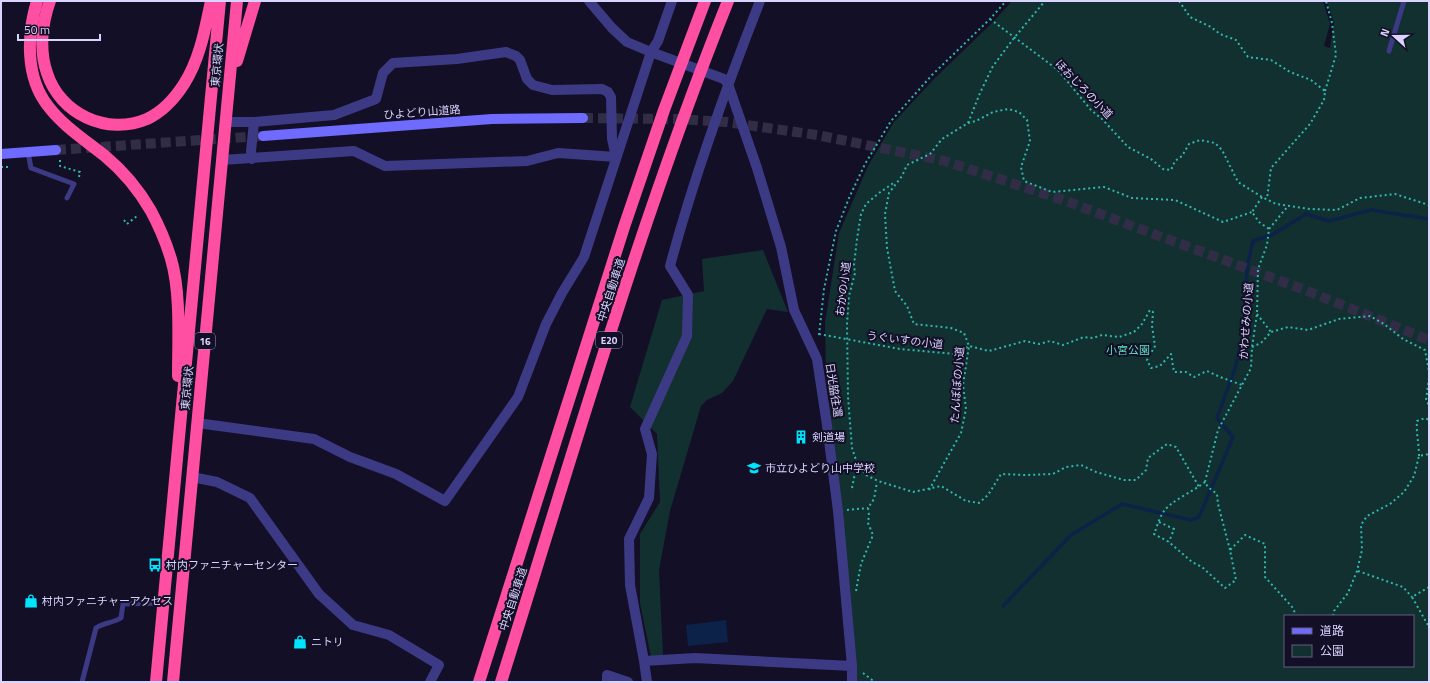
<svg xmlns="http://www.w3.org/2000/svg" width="1430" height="683" viewBox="0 0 1430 683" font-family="'Titillium Web','Noto Sans JP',sans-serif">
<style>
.green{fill:#12302f;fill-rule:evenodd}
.water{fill:#0c2248}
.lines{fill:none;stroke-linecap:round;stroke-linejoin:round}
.stream{stroke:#0c2248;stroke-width:3.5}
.secondary-tunnel{stroke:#312d47;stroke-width:10;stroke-dasharray:10 5;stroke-linecap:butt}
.path{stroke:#2fb8b0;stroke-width:2;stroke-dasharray:2 3;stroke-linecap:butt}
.lane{stroke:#3d3a85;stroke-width:5}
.street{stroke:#3d3a85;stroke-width:10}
.secondary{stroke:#6f6bff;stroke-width:10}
.highway{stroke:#ff4fa3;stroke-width:12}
.labels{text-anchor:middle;stroke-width:4;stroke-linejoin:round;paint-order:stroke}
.shield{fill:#130f26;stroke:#9e99be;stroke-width:1}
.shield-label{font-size:10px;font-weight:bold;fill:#d9d4ff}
.street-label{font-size:11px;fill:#d9d4ff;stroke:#130f26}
.park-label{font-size:11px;fill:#5fe0c0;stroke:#130f26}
.poi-label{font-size:11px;fill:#d9d4ff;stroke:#130f26;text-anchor:start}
</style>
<rect width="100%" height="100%" fill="#130f26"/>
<path class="green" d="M1012 1H1323L1330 24 1324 46 1330 48 1334 23 1327 1H1429V682H857L840 494 826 374 825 323 839 233 868 166 894 122 935 78 993 22ZM1285 616H1413V666H1285Z
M763 250 788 312 767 309 733 381 722 393 707 400 701 406 670 511 659 570 663 655 651 657 640 603V534L660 502 657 434 630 407 662 300 704 291 702 259Z"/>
<path class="water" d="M726 620 728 642 688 646 686 625Z"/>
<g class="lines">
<path class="stream" d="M1003 606 1071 535 1122 504 1191 520 1199 517 1233 437 1217 418 1235 369 1245 325 1247 267 1253 241 1272 235 1306 214 1329 221 1371 210 1429 219"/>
<path class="secondary-tunnel" d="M583 118 678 119 726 122 817 135 945 161 1066 201 1151 233 1305 290 1429 340
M56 150 260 136"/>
<path class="path" d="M1179 1 1190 17 1211 27 1220 34 1236 40 1248 57 1271 60 1290 72 1311 80 1325 91 1324 100 1310 124 1271 168 1267 199
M990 19 1058 70 1091 110 1102 119 1128 147 1151 159 1163 169 1171 170 1175 161 1182 156 1189 144 1200 140 1215 143 1222 150 1238 182 1262 197 1276 204 1310 209 1337 210 1360 198 1395 194 1429 205
M1325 91 1336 55 1332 23 1326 1
M968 123 976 121 993 112 1008 109 1019 112 1027 120 1030 141 1021 167 1024 181 1052 192 1104 187 1132 198 1175 200 1223 222 1252 212
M60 160V166L80 172 79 177
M1 167H9
M1262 197 1252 212 1259 222 1269 229
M124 220 127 224 137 216
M1257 314 1271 332
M819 334 900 349 955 354 969 346 989 351 1025 341 1039 344 1050 341 1063 345 1084 337 1093 338 1102 335 1119 337 1134 332 1142 324 1150 310 1153 312 1152 326 1155 346 1147 360 1151 368 1160 366 1171 354 1174 372H1186L1194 377 1207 371 1220 377 1242 385
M819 335 824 289 836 231 849 198 865 164 891 121 932 75 990 19 1006 1
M1252 347 1261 343 1271 332 1288 327 1308 330 1339 319 1370 316 1384 324 1403 339 1425 350 1429 371
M1429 378 1426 400 1429 405
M1419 456C1419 444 1416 433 1417 421L1425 418 1429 420
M857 463 866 475 878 481 913 492 941 486 966 501 979 503 988 495 1001 474 1025 475 1053 474 1066 467 1081 465 1096 472 1124 480H1136L1146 470 1148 458 1167 444 1176 447 1199 487
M1205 482C1194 491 1171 501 1164 511 1159 518 1157 527 1154 534L1169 542 1192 562 1202 567 1225 588 1236 580 1230 550 1245 535 1265 544V577L1293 608 1296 616
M852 488 857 463 852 448 848 397 847 324 849 296 855 273 854 265 857 239 861 214 866 204 879 193 895 182
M929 490 961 433 966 409 963 385 969 346 964 333 951 328 914 324 907 306 895 291 887 248 885 214 889 193 902 176 907 165 930 154 942 139 968 123 980 93 993 66 1014 38 1045 1
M847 510 868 508
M1159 522 1174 529 1169 542
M1230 550 1218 504 1217 494 1208 487 1205 482 1218 430 1251 368 1252 347 1257 314 1258 269 1267 245 1269 229 1288 206
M1358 571 1403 587 1412 597
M1429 587 1412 597 1429 627
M856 591 861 564 873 535 868 523 869 515 868 508 874 499 877 482
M1333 616 1334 611 1348 593 1357 571 1362 550 1361 525 1367 516 1390 504 1404 492 1414 476 1419 456 1429 454
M863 673 872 680V682"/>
<path class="lane" d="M1389 51 1404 1
M28 152 31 168 74 184 67 198
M82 682 96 628C102 623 113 623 121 618L123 604 163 603"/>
<path class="street" d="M589 1 612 28 627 42 651 52 724 79 728 84 757 168 781 247 794 310 817 359 827 425 838 511 852 666V682
M252 159 251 151 254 122
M222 160 354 151 385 166 527 161 558 153 616 157 612 139 611 97 608 92 602 89 552 90 533 85 527 79 520 60 516 56 506 52 457 59 393 63 383 73 376 99 334 115 254 122H225
M197 423 314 439 350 457 396 474 445 501 518 397 546 324 562 293 584 257 651 52 658 41 672 1
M192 477 217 482 250 498 319 594 353 625 389 635 439 665 430 682
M644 661 630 585 629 539 649 498 652 454 645 429 687 336 688 295 670 266C694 176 726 88 760 1
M607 682V675L628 682
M647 682 644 661 695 658 852 666"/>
<path class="secondary" d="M263 136 492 119 583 118
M1 154 56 150"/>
<path class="highway" d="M37 1C27 34 25 77 48 106 63 126 85 140 105 156 123 171 139 190 151 211 159 226 166 242 171 259 181 292 178 341 178 376
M50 1C42 23 39 50 47 73 60 114 107 136 147 119 162 112 175 98 184 84 200 59 205 29 211 1
M237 61 255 1
M156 682 220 1
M173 682 237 1
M479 682 624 227 664 110 705 1
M501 682C573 454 639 223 728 1"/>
</g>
<defs>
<g id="building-bare" transform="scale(1.08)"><path d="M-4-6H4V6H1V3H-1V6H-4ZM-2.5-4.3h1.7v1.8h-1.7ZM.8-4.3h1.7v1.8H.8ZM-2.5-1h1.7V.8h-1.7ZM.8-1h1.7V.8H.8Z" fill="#00e5ff" stroke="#130f26" stroke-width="2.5" paint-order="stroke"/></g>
<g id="school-bare" transform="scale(1.08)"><path d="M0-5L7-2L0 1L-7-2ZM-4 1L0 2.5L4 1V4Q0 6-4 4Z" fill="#00e5ff" stroke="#130f26" stroke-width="2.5" paint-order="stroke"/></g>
<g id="bus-bare" transform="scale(1.08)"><path d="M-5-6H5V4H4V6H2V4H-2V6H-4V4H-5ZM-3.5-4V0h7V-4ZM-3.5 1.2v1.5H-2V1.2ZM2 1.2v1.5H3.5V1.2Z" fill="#00e5ff" stroke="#130f26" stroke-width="2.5" paint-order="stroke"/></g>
<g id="shop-bare" transform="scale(1.08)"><path d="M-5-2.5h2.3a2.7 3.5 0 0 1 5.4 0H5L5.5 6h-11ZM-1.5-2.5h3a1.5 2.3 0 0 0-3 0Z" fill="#00e5ff" stroke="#130f26" stroke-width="2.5" paint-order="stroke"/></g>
</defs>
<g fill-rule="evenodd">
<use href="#building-bare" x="801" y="437"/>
<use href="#school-bare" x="754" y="468"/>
<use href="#bus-bare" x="155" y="565"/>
<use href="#shop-bare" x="31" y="601"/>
<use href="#shop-bare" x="300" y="642"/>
</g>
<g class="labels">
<g class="shield">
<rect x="596" y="332" width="26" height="16" rx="3"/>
<rect x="195" y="333" width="20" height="16" rx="3"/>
</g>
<g class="shield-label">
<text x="609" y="344">E20</text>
<text x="205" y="345">16</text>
</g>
<g class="street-label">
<text transform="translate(217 65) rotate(-85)" y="4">東京環状</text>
<text transform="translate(1084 89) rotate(46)" y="4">ほおじろの小道</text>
<text transform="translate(422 112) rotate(-4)" y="4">ひよどり山道路</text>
<text transform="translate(843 289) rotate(-83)" y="4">おかの小道</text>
<text transform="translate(611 290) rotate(-72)" y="4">中央自動車道</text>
<text transform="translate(1246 321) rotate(-86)" y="4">かわせみの小道</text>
<text transform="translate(905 340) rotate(7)" y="4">うぐいすの小道</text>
<text transform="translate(957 385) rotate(-86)" y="4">たんぽぽの小道</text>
<text transform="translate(187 388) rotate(-85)" y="4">東京環状</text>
<text transform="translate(834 390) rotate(81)" y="4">日光脇往還</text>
<text transform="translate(513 599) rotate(-72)" y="4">中央自動車道</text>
</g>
<g class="park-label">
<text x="1128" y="354">小宮公園</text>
</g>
<g class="poi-label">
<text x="812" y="441">剣道場</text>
<text x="765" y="472">市立ひよどり山中学校</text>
<text x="166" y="569">村内ファニチャーセンター</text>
<text x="42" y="605">村内ファニチャーアクセス</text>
<text x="311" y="646">ニトリ</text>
</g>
</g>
<rect width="1430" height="683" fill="none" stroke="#d9d4ff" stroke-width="4"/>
<rect x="1284" y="615" width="130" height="52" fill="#130f26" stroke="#625e7d"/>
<rect x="1292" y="628" width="20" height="6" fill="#6f6bff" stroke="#625e7d"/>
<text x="1320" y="635" font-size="12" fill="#d9d4ff">道路</text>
<rect x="1292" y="645" width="20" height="12" fill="#12302f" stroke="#625e7d"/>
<text x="1320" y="655" font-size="12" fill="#d9d4ff">公園</text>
<g transform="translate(1394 36) rotate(291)" stroke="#130f26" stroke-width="3" paint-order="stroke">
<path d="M0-3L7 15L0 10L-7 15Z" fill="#d9d4ff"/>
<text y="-6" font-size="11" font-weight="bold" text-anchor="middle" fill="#d9d4ff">N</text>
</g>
<path d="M18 34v6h82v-6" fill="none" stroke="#d9d4ff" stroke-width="2"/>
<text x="24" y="34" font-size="12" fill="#d9d4ff" stroke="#130f26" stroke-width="3" paint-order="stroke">50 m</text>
</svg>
